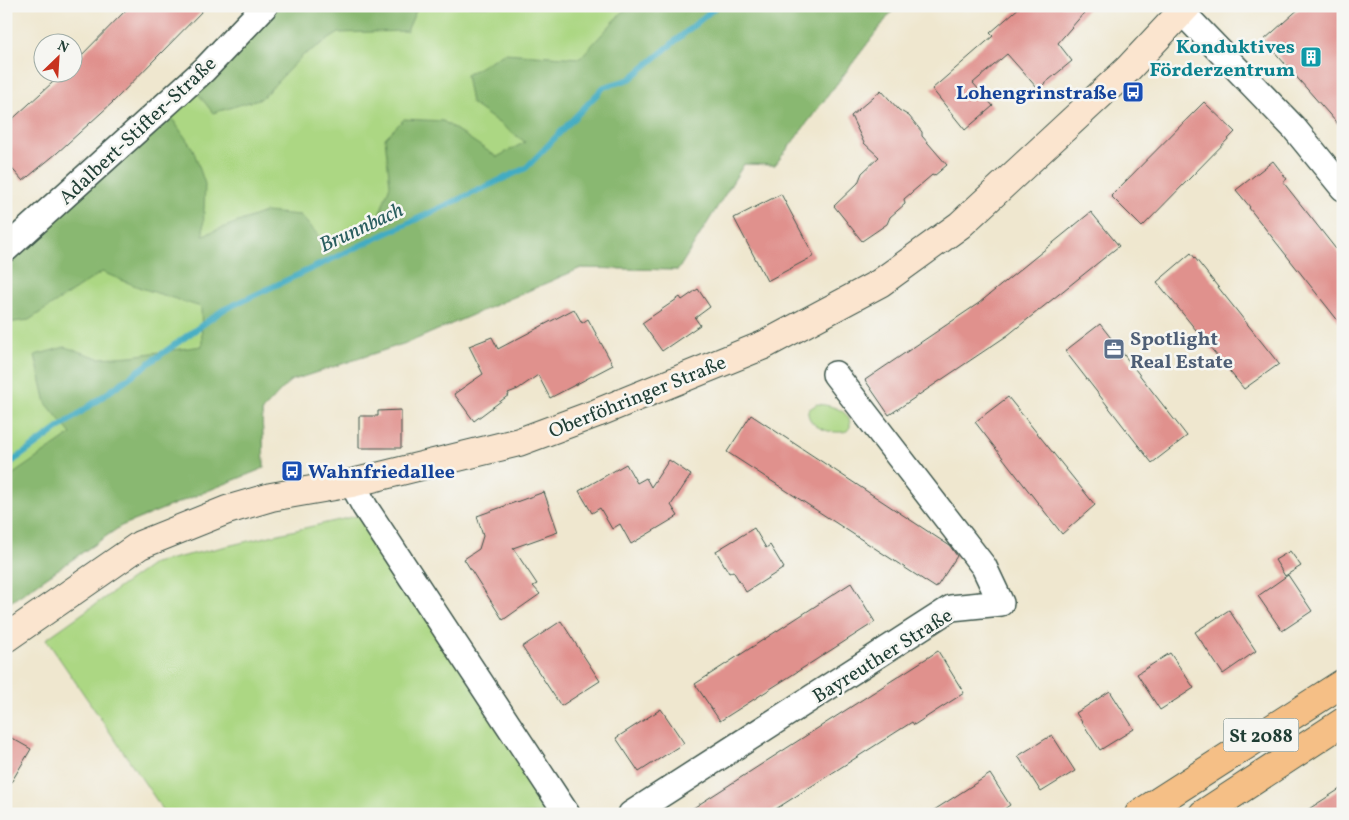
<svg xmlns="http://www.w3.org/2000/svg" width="1349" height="820" viewBox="0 0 1349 820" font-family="Vollkorn,serif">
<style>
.green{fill:#acd783;stroke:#668a5c}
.forest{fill:#89b871;stroke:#547a52}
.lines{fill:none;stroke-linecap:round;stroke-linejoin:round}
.stream{stroke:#43acc2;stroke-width:6}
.building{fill:#e0918d}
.street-casing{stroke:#3e564b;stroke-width:28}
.secondary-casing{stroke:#3e564b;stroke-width:30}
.primary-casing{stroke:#3e564b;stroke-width:30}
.street{stroke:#fff;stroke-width:25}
.secondary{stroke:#fbe5cf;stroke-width:28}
.primary{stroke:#f5bf86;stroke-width:28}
.labels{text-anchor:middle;stroke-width:5;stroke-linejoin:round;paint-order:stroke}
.shield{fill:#f6f6f2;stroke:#60746d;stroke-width:1}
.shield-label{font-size:19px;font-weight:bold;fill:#1f3d34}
.culture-label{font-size:20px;font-weight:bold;fill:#0d838f;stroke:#f6f6f2;text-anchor:end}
.transit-label{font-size:20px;font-weight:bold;fill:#164399;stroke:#f6f6f2;text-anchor:end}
.street-label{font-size:20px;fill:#1f3d34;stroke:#f6f6f2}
.service-label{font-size:20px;font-weight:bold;fill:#4e5e75;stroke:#f6f6f2;text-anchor:start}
.water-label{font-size:21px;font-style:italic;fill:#2a5e5f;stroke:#f6f6f2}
</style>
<rect width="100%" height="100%" fill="#f6f6f2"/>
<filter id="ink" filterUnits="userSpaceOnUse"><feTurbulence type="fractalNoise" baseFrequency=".02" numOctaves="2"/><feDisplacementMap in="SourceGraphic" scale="10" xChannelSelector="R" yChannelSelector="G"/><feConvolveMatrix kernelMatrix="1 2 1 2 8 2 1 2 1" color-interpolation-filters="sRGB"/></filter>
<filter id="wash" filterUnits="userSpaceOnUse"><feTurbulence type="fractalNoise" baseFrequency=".0096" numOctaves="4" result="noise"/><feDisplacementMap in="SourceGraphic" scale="20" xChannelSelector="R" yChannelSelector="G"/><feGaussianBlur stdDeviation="1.12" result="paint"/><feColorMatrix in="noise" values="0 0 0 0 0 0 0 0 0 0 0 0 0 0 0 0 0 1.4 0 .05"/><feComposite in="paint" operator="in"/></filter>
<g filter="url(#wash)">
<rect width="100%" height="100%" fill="#efe7cf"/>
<path class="green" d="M278 6H896L775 165 744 164 678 270 581 268 412 341 290 381 262 411 264 468 121 526 6 605V260L196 91Z
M817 404C830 405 852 410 850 427L847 431C833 435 806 428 808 410Z
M365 514 561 814H166L46 639 154 563Z"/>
<path class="forest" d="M278 6H418L407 31 339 33 302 56 262 98 213 113 196 91Z
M628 6H896L775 165 744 164 678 270 581 268 412 341 290 381 262 411 264 468 121 526 6 605V479L71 434 46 403 35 355 65 347 99 358 131 356 202 346 201 307 141 288 102 272 29 320 6 323V260L171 117 193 149 205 184 203 235 265 212 300 215 328 246 378 218 390 185 385 138 404 119 443 121 497 157 525 142 471 103 466 75 504 53 580 58Z"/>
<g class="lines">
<path class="stream" d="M6 466 223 310 526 168 604 87 630 79 717 6"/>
</g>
<g id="blocks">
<path class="building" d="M130 6H207L112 103 57 153 23 181 6 162V125L64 72H72V65Z
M1021 6H1090L1058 43 1072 61 1038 89 1007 54 973 83 993 106 965 130 932 89 993 36 990 33Z
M1302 6H1343V130L1264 40Z
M881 90 899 110 909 116 922 132V136L947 165 934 176 932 175 904 199 905 204 890 217 887 224 862 241 834 206 858 183 862 173 879 157 864 143 851 116Z
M1204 102 1235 132 1142 227 1111 196Z
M1273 161 1287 179 1283 182 1343 258V327L1249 208 1250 207 1236 190Z
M781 194 814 256 767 281 734 218Z
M1091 212 1119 246 1008 335 889 415 865 380 979 303Z
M1191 253 1279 364 1244 389 1157 282Z
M698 289 710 307 695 318 700 325 662 351 642 323 680 297 682 300Z
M574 309 582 323 588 319 613 365 550 398 538 375 518 389 508 393 509 395 474 421 454 394 483 374 469 346 492 337 498 349Z
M1100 324 1187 436 1152 463 1065 351Z
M1008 397 1095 505 1062 534 975 422Z
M401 410V448H359V416H378V411Z
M751 415 950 546 957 556 936 588 727 452Z
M669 460 691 475 671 505 678 516 631 544 620 524 612 529 600 508 592 513 579 491 626 464 637 483 646 478 651 487Z
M544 492 558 532 513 548 537 584 533 586 540 594 503 620 464 559 479 549 483 536 477 516Z
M754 528 766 548 770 545 784 568 746 592 733 571 729 573 716 551Z
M1290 551 1301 566 1285 576 1275 560Z
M1288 575 1312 611 1282 631 1258 596Z
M851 583 875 622 720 721 695 684Z
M1229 610 1256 651 1223 674 1195 632Z
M561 621 600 681 561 706 522 647Z
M938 651 964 693 914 725 912 722 768 814H684Z
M1170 653 1194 688 1160 710 1137 674Z
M1110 691 1134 729 1100 750 1076 713Z
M661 709 684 743 639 772 616 738Z
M6 735 31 749 6 791Z
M1052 735 1075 771 1041 792 1018 756Z
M990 774 1010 805 997 814H928Z
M1343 787V814H1301Z"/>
</g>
</g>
<g filter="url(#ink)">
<use href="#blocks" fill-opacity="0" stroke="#3e564b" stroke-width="1"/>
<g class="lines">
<g class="street-casing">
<path id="street" d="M1182 12 1294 128 1343 188
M6 249 204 70 265 6
M352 483 365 507 567 814
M631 814 951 608 1001 603 984 567 835 374"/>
</g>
<g class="secondary-casing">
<path id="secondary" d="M6 638 140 545 227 510 271 497 352 483 519 442 597 413 764 345 880 283 960 225 1127 70 1187 6"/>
</g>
<g class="primary-casing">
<path id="primary" d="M1139 814 1343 683
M1203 814 1343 722"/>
</g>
<use href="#street" class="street"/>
<use href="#secondary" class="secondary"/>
<use href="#primary" class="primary"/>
</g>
</g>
<defs>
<g id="building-square" transform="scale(1.125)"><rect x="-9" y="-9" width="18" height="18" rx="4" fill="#0f9aa8" stroke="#f6f6f2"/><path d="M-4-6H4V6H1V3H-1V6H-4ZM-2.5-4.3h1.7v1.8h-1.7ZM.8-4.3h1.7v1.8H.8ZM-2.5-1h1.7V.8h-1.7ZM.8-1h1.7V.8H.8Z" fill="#fff"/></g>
<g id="bus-square" transform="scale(1.125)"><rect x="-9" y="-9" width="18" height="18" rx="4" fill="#1a4fb4" stroke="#f6f6f2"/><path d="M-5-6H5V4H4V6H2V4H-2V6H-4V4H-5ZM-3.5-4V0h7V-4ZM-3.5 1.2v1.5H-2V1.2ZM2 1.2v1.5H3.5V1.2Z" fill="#fff"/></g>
<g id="office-square" transform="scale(1.125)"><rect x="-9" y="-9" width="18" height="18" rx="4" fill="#5c6f8a" stroke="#f6f6f2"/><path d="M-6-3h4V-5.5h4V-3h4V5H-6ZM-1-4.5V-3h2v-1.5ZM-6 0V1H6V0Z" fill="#fff"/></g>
</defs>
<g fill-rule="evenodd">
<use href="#building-square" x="1311" y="57"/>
<use href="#bus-square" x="1133" y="92"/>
<use href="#office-square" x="1114" y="349"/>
<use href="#bus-square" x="292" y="471"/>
</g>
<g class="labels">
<rect class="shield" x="1223.5" y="718.5" width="75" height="33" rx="4"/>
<g class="shield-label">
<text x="1261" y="742">St 2088</text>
</g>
<g class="culture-label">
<text x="1295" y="53">Konduktives<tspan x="1295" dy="23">Förderzentrum</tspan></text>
</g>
<g class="transit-label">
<text x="1117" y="99">Lohengrinstraße</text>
<text x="308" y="478" text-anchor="start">Wahnfriedallee</text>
</g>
<g class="street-label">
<text transform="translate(137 130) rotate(-43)" y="7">Adalbert-Stifter-Straße</text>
<text transform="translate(637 396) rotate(-22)" y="7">Oberföhringer Straße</text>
<text transform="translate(882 655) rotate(-32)" y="7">Bayreuther Straße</text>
</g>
<g class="service-label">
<text x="1130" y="345">Spotlight<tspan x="1130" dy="23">Real Estate</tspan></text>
</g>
<g class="water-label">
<text transform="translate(361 227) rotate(-25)" y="7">Brunnbach</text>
</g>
</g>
<rect width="1349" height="820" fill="none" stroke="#f6f6f2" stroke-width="25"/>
<g transform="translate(58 58) rotate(25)"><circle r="24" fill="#f6f6f2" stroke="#a0aca6"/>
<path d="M0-4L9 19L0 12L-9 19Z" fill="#c8321e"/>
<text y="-8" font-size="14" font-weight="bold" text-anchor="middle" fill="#1f3d34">N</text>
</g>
</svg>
